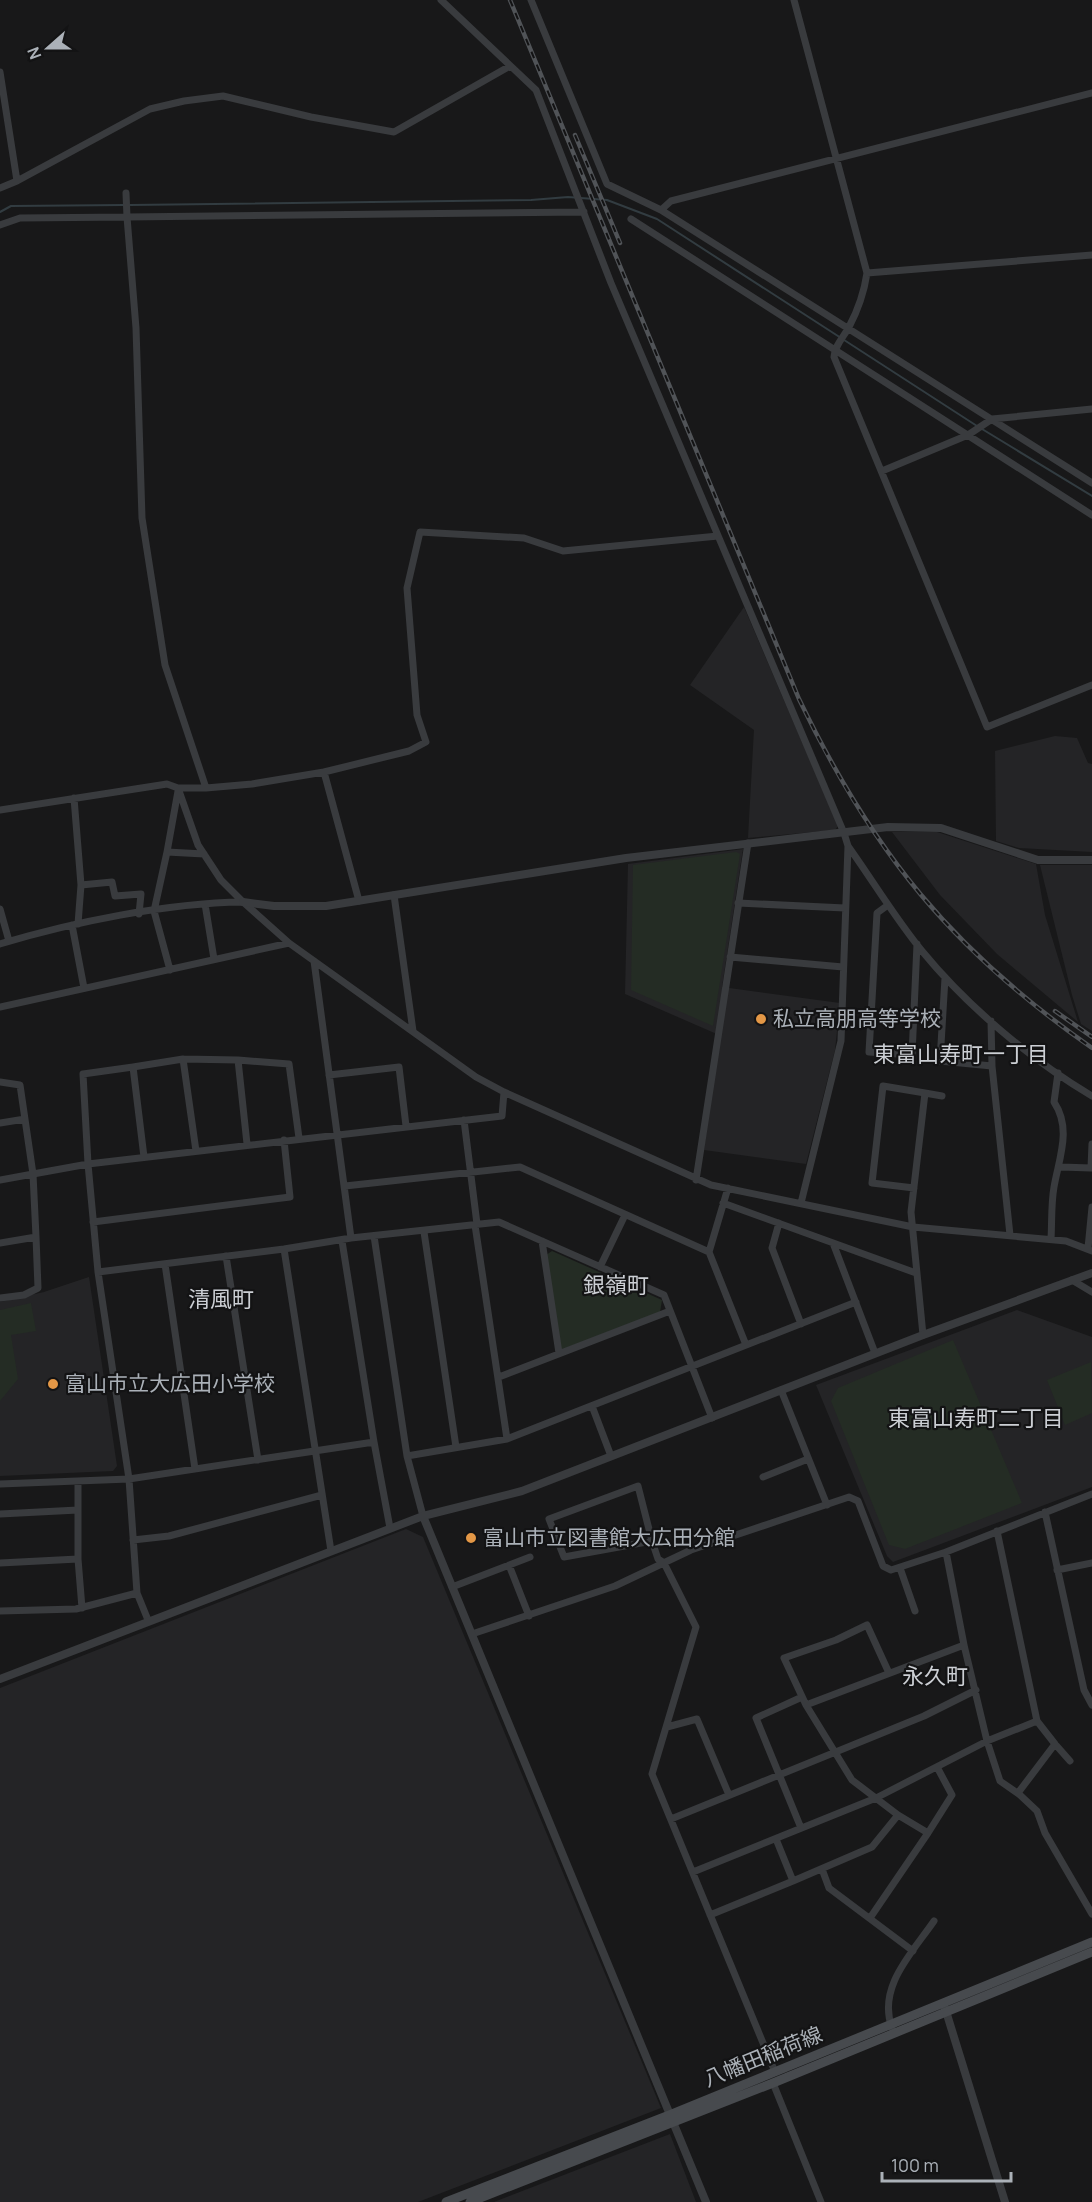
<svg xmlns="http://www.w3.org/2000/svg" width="1092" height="2202" viewBox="0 0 1092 2202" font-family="Manrope,'Noto Sans JP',sans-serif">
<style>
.built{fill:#242426}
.green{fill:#242c24}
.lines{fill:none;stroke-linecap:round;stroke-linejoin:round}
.stream{stroke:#323c41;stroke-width:2}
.minor{stroke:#393b3e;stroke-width:7}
.tertiary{stroke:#393b3e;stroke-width:8}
.secondary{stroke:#474a4e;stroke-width:9}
.rail-casing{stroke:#505357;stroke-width:4.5}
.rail{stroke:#131314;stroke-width:2;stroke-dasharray:7;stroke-linecap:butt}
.poi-dot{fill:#e39746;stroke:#131314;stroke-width:2}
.labels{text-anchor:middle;stroke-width:4.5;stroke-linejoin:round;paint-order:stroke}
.poi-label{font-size:21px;fill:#abb1b8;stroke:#131314;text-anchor:start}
.street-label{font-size:21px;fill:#abb1b8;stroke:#131314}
.neighbourhood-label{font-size:22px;fill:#cccfd4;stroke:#131314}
</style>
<rect width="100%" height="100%" fill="#181819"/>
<path class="built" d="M744 607 838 826 835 830 748 838 754 730 690 685Z
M1055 736 1077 738 1088 763 1092 764V852L1019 848 996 841 995 751Z
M892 832H937L1036 864 1045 915 1078 1022 997 954 940 895Z
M743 849 722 987 840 1003 835 1050 806 1164 704 1150 719 1035 625 994 628 864Z
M1040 865H1092V1031L1081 1024 1072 995Z
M89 1277 117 1466 113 1471 0 1476V1302L44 1292Z
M1017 1310 1092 1337V1487L893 1562 887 1556 816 1385Z
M406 1529 423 1537 661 2108 418 2202H0V1688Z
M670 2134 696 2202H494Z"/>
<path class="green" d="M736 852 740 854 713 1026 631 990 633 865Z
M552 1251 662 1300 660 1312 561 1350 546 1255Z
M31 1303 36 1331 11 1335 18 1379 0 1401V1310Z
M953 1340 1022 1503 905 1549 889 1545 831 1401 838 1388Z
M1091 1362 1092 1413 1065 1425 1047 1380Z"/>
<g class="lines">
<path class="stream" d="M130 205 531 200 568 197 607 200 657 219 977 426
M0 212 11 206 124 205
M982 429 1092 496"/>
<path class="minor" d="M441 0 536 90 611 283 844 833 848 846 841 1041 801 1203
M531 0 607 184 661 210 671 201 1092 93
M794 0 867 273C864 293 858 310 849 327 843 338 835 345 834 357L987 727 1092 685
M0 72 17 181 150 109 184 101 223 96 311 117 394 132 510 66
M0 188 17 181
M126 193 127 217 584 212
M661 210 1092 483
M631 219 1092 515
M0 225 20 218 127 217 136 328 142 518 165 665 206 788H178L167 784 0 810
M867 273 1092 255
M882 471 968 435 992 419 1092 409
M324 772 409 751 426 742 417 715 407 588 420 532 524 538 563 551 718 536
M178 788 198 845 221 880 243 902 289 943 476 1077 504 1092 711 1185 913 1227 1066 1241 1092 1251
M206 788 252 784 324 772 359 901
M74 798 81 885
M848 846C873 881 895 918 922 951 967 1006 1031 1060 1092 1096
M167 852 178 791
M394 895 413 1031
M738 903 845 908
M205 904 214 959
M888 905 877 913 869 1052 912 1055 917 944
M0 909 9 941
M78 924 81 885 112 882 115 896 141 894 139 914
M72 925 84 988
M0 944C73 922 167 903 243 902
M730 957 843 967
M314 961 351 1238
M170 970 154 911 167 852 204 854
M945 978 940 1061 992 1066
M0 1007 289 943
M991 1021 992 1066 1010 1235
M183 1059 238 1060 247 1144
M238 1060 289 1064 299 1138
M133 1067 183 1059 196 1151
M329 1075 399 1067 406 1126
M0 1082 20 1085 33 1174 88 1164 83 1074 133 1067 144 1157
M925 1093 942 1096
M464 1120 477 1224
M0 1123 25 1119
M1061 1167 1091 1168 1092 1144
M0 1180 33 1174 36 1237
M696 1180 748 843
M345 1186 520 1167 709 1252
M728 1188 709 1252 746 1345
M914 1188 872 1183 883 1086 925 1093 911 1212 923 1335
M723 1203 916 1273
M93 1222 290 1197 284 1140
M779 1223 772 1248 801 1324
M475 1225 507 1439
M424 1232 456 1447
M374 1236 407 1456 423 1516
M1051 1239C1052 1222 1051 1204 1054 1187 1059 1158 1072 1129 1054 1102L1058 1073
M342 1241 374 1442
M542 1241 559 1353
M0 1243 36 1237 38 1288 24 1295 0 1298
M833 1243 875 1353
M1088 1248 1092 1207
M284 1249 331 1551
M226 1256 258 1460
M165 1264 195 1469
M600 1267 625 1215
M98 1272 284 1249 351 1238 499 1222 664 1295 712 1418
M1072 1280 1092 1292
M499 1377 670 1311
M781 1390 827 1505
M592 1406 611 1456
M407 1456 507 1439 856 1302
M763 1477 808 1459
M0 1484 129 1479 374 1442 390 1528
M638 1486 652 1541 564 1557 549 1519Z
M78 1510V1481
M1045 1512 1084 1690 1092 1705
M0 1514 78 1510V1559
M133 1540 169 1536 322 1495
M652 1541 658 1559 664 1563 696 1627 652 1774 775 2072
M946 1552 964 1645 987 1741 1000 1781 1020 1795 1037 1811 1045 1833 1092 1914
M0 1563 78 1559 82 1608
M509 1565 529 1616
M900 1568 915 1611
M1057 1570 1092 1563
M452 1587 530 1557
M0 1611 76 1609 137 1593
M148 1620 137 1593 129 1479 98 1272 88 1164 502 1116 504 1092
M472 1634 615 1586 691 1550 849 1497 858 1501 883 1566 891 1570 946 1552 1092 1494
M806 1705 964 1645
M1037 1721 1055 1744
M667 1727 697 1719 729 1795
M1018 1793 1055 1744 1070 1761
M671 1819 924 1716 976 1690
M801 1828 756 1718 802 1697
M928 1833 952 1795 937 1767
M822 1869 829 1888 913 1951
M693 1872 876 1798 987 1741 1037 1721 997 1531
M793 1881 872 1847 898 1815 852 1780 806 1705 784 1658 836 1640 867 1625 889 1673
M710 1915 793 1881 776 1839
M870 1918 928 1833 898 1815
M892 2028C877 1987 912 1953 934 1921
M773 2083 821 2202"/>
<path class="tertiary" d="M243 902 274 906H326L626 858 888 827 941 828 1038 860H1092
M423 1516 706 2202
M0 1679 423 1516 522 1491 923 1335 1092 1273
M945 2008 1005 2202"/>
<path class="secondary" d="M446 2202 672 2114 1092 1942
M470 2202 773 2083 1092 1952"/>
<g class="rail-casing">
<path id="rail" d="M510 0 799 699C873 853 952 950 1092 1048
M575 135 620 243
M1055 1011 1092 1037"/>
</g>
<use href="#rail" class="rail"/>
</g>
<g class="poi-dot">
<circle cx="761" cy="1019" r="6"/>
<circle cx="53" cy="1384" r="6"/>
<circle cx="471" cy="1538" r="6"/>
</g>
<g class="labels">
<g class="poi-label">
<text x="773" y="1026">私立高朋高等学校</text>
<text x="65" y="1391">富山市立大広田小学校</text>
<text x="483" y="1545">富山市立図書館大広田分館</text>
</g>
<g class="street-label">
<text transform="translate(763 2057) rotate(-22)" y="7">八幡田稲荷線</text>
</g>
<g class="neighbourhood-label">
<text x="961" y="1062">東富山寿町一丁目</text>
<text x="616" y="1293">銀嶺町</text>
<text x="221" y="1307">清風町</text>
<text x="976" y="1426">東富山寿町二丁目</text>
<text x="935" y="1684">永久町</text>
</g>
</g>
<g transform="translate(48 48) rotate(249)" stroke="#131314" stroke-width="4.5" paint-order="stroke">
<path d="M0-4.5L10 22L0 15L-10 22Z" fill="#abb1b8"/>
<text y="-9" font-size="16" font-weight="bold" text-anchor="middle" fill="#abb1b8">N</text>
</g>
<path d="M882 2172v9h129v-9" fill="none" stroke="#abb1b8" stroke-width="3"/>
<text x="891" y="2172" font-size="18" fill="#abb1b8" stroke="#131314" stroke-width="4.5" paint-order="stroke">100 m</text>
</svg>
